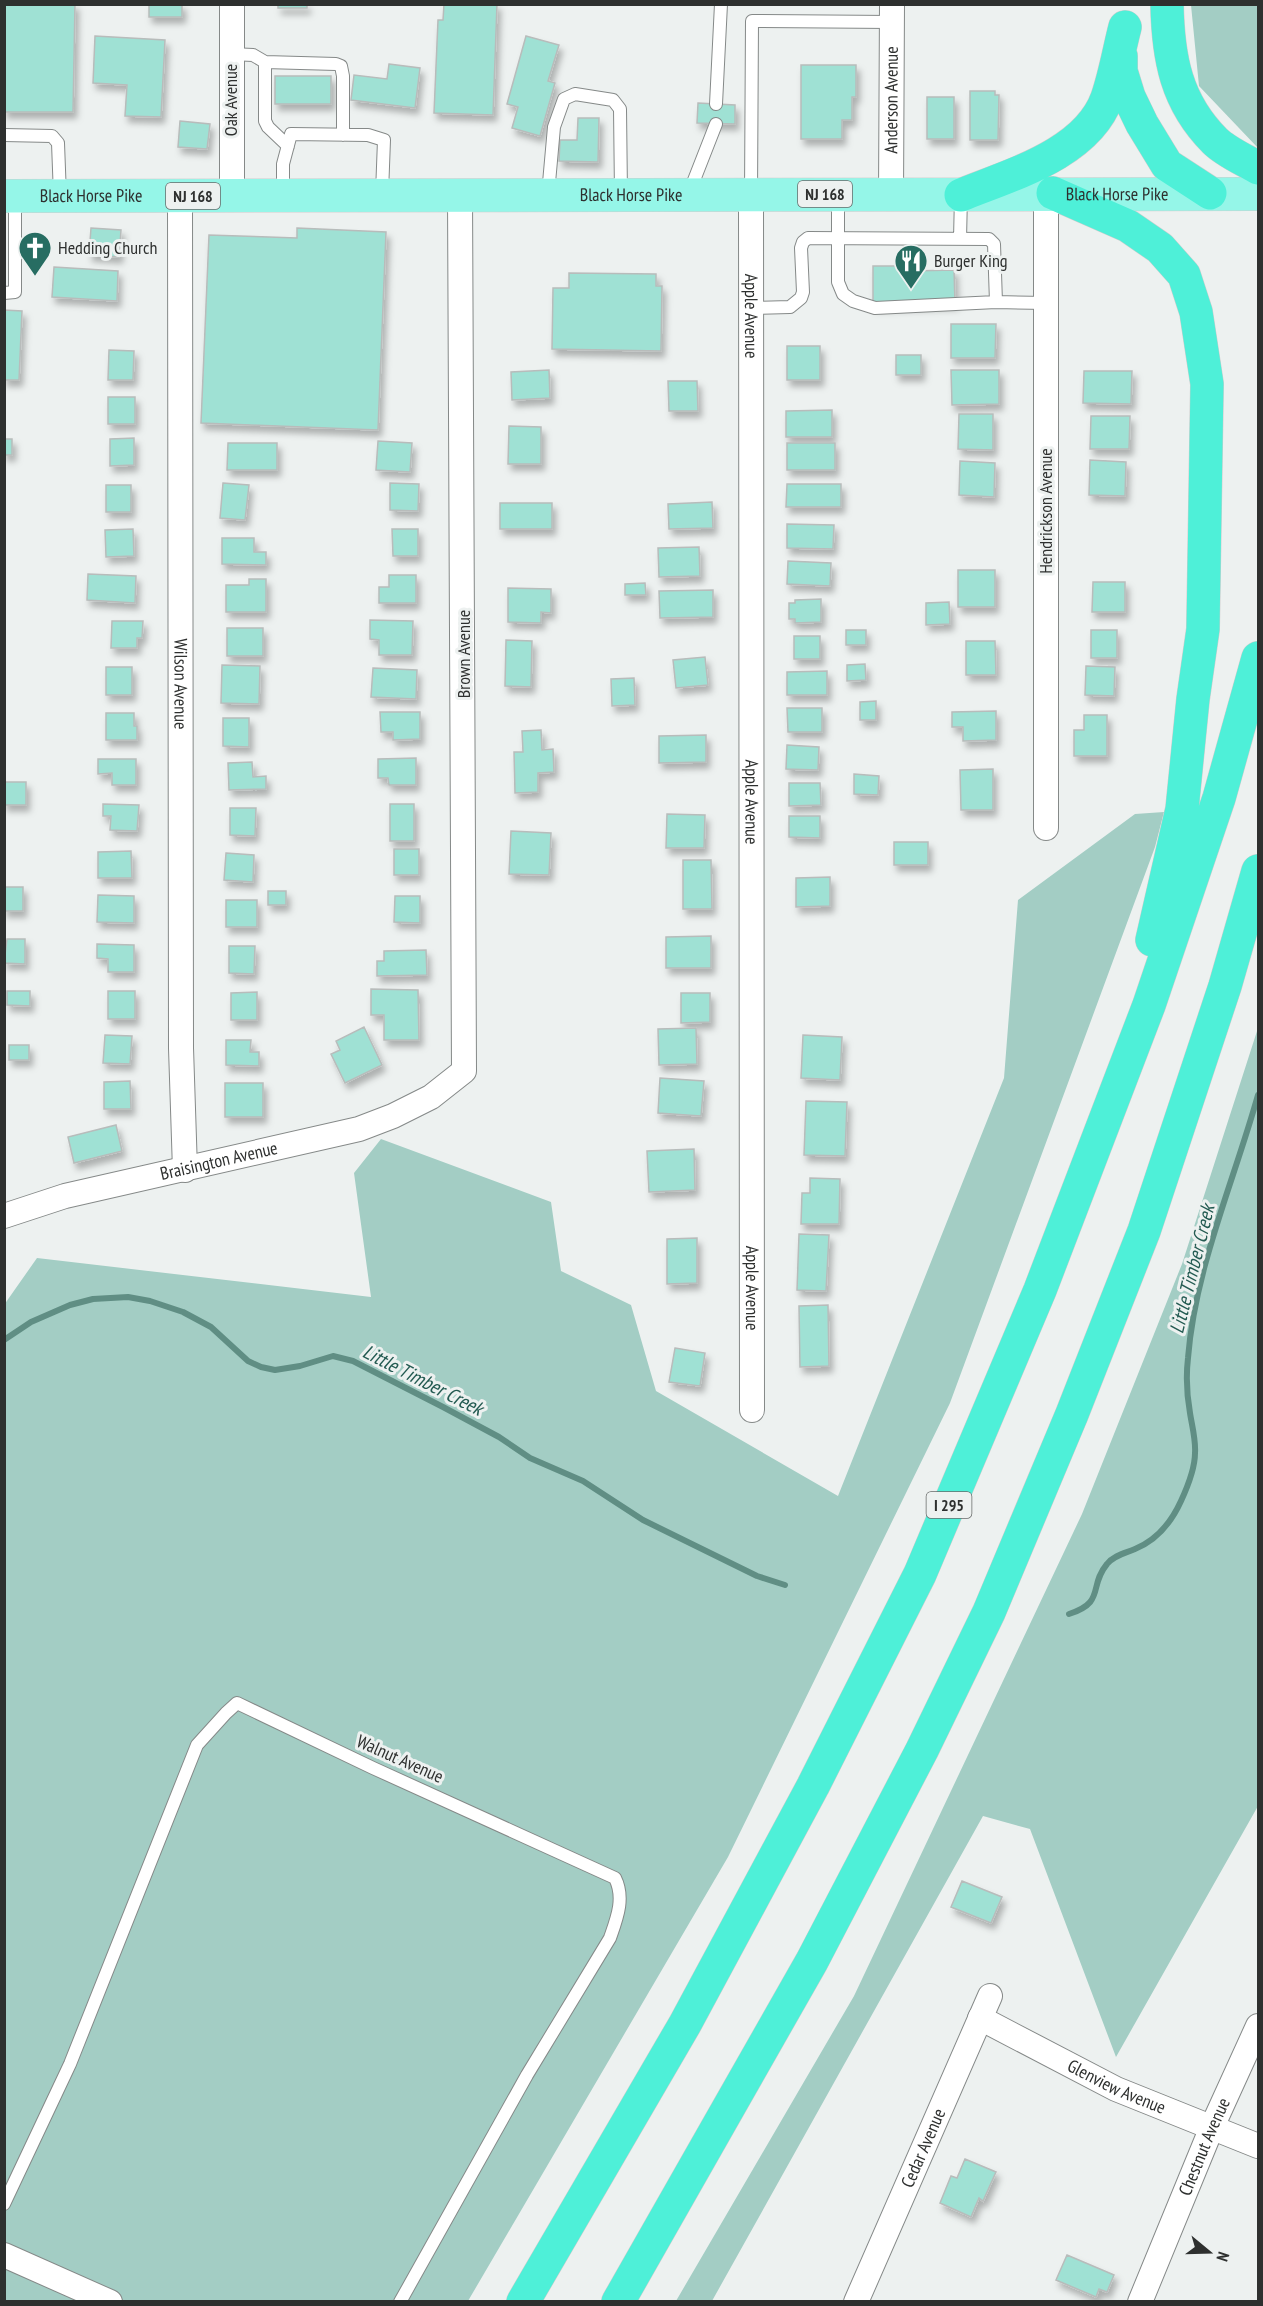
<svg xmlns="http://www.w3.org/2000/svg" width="1263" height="2306" viewBox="0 0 1263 2306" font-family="'PT Sans Narrow',sans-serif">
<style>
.green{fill:#a3cdc4}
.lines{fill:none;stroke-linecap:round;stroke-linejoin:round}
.stream{stroke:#608e84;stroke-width:6}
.building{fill:#9fe1d4;stroke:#b8bcbb;stroke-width:1.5;filter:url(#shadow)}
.service-casing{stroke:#858988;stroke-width:14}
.minor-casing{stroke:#858988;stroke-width:26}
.primary-casing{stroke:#cdcdcd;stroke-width:34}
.motorway-casing{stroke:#cdcdcd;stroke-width:34}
.service{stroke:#fff;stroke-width:12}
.minor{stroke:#fff;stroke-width:24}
.primary{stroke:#95f6e8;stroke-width:33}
.motorway{stroke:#4ef0d8;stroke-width:33}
.labels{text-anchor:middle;stroke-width:6;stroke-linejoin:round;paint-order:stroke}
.shield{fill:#edf1f0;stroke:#676a69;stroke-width:1.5}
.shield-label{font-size:16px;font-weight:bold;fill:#2e302f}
.street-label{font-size:18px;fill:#2e302f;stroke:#edf1f0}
.poi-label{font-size:18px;fill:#2e302f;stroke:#edf1f0;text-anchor:start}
.water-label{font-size:20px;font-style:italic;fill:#245b52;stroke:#edf1f0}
</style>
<defs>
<filter id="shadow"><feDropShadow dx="3.5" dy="6" stdDeviation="3" flood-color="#0004"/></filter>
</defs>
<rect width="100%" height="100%" fill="#edf1f0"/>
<path class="green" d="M1191 5H1258V148L1199 86Z
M1164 812 1155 847 950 1403 728 1857 468 2301 5 2302 4 1305 37 1258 371 1297 354 1173 381 1139 551 1202 561 1271 631 1305 656 1391 838 1496 1004 1078 1018 900 1135 814Z
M1258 1028V1806L1116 2057 1030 1829 983 1816 712 2301H676L854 1996 1082 1514 1182 1264Z"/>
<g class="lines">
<path class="stream" d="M4 1340 31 1322 70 1305 93 1299 128 1297 150 1301 183 1312 211 1327 248 1361 261 1367 275 1370 300 1366 333 1356 353 1361 443 1407 499 1437 530 1458 583 1481 643 1520 757 1576 785 1585
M1069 1614C1106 1602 1088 1587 1107 1564 1114 1555 1126 1553 1135 1549 1157 1540 1171 1523 1181 1501 1187 1488 1195 1468 1195 1453 1196 1440 1192 1426 1190 1413 1187 1396 1186 1375 1188 1358 1195 1268 1234 1181 1258 1095"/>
</g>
<path class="building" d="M4 4H75L73 112H4Z
M149 4H182V17H149Z
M278 4H307V8H278Z
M444 4H497L493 115 434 113 438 20H443Z
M95 36 165 40 161 117 125 116 127 85 93 83Z
M526 36 559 45 548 81 555 83 540 136 512 128 518 107 507 104Z
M389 64 420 68 415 108 351 100 354 75 387 79Z
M801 65H856V97H852V120H842V139H801Z
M275 76H331V104H275Z
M970 91H995V95H999L998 140H970Z
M927 97H954V139H927Z
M698 103 735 105V124L697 123Z
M578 118H599L598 162 559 161 560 140H577Z
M180 121 210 124 207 149 178 147Z
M91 228 121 230 119 257 89 255Z
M297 228 386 232 378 430 201 423 209 235 297 238Z
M873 266H911V271L954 270 955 303 873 305Z
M54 267 118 271 117 301 52 297Z
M569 273 656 274V286H662L661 351 552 349 553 288H569Z
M4 310 22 311 19 380H4Z
M951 324H996L995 358H951Z
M787 346H820V380H787Z
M109 350 134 351 133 380H108Z
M896 355H921V375H896Z
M549 370 550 398 512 400 511 372Z
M951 370H999V404L952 405Z
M1084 371H1132L1131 404 1083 403Z
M668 381H697L698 411H669Z
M108 397H135V424H108Z
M832 410V437H786V411Z
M959 414H993V450L958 449Z
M1091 416H1130L1129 449H1090Z
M509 426 541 427V464H508Z
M134 438V465L110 466V439Z
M4 439H12V455H4Z
M378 441 412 443 410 472 376 470Z
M228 443H277V470H227Z
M787 443H835V470H787Z
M1090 460 1126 462 1125 496 1089 495Z
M960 461 995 463 994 497 959 495Z
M223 483 249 485 245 520 220 518Z
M390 483 419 484 418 511 390 510Z
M787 484H841V507H786Z
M106 485H131V512H106Z
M712 502 713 528 669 529 668 504Z
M500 503H552V529H500Z
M787 524 834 525 833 549 787 548Z
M133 529 134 556 106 557 105 530Z
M392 529H418V556H393Z
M222 538H254V552H266V565L222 564Z
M699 547 700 576 659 577 658 548Z
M788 561 831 563 830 586 787 584Z
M958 570H995V607H958Z
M88 574 136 576 135 603 87 600Z
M389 575H416V603H379V587H389Z
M249 579H266V612H226V585H249Z
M1093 582H1125V612H1092Z
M645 583 646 595H625V584Z
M508 588 551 589V613L541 612V623L508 622Z
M713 590V617L660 618 659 591Z
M821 599V622L795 623V619H789V603H795V600Z
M949 602 950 624 926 625V603Z
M370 620 413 621 412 655H379V640L370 639Z
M112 621H143L142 638H137V648H111Z
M227 628H263V656H227Z
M846 630H866V645H846Z
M1091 630H1117V658H1091Z
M794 636H820V659H794Z
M506 640 532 641 531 687 505 686Z
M966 641H995L996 675H966Z
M705 657 708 685 676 688 673 660Z
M865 664 866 680 847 681V665Z
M222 665 260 666 259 704 221 703Z
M1086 666 1115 667 1114 696 1085 695Z
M106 667H132V695H106Z
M373 668 417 670 416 699 371 697Z
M827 671V695H787V672Z
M634 678 635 705 612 706 611 679Z
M876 701V720H860V702Z
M787 708H822V732H788Z
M996 711V740L963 741V727H952V712Z
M380 712H420V739L393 740V732H381Z
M106 713H134V726H137V740H106Z
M1084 715H1107V756H1074V730H1084Z
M223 718H249V747L223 746Z
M541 730 542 750 553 749 554 772 538 773V792L515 793 514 752H523L522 731Z
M706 735V762L659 763V736Z
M787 745 819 747 818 770 786 769Z
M416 758V785H389L388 778H378V759Z
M98 759H136V785H112V773L98 774Z
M252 762 253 777 266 776V789L229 790 228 763Z
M993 769V810H961L960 770Z
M854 774 879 776 878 795 854 794Z
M4 782H26V805H4Z
M789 783H820L821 805 789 806Z
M103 804 139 805 137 831 110 830 111 816H103Z
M390 804H414V841H390Z
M230 808H256L255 836 230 835Z
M667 814 705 815 704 848H666Z
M789 816H820V838L789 837Z
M511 831 551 833 549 875 509 874Z
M894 842H928V865H894Z
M394 849H419V875H394Z
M131 851 132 878H98V852Z
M226 853 254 855 253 882 224 880Z
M683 860H711L712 909H683Z
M830 877V906L796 907V878Z
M4 887H23V911H4Z
M268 891H286V905H268Z
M98 895 134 896V923L97 922Z
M395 896H420V923L394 922Z
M226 900H257V927H226Z
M711 936V968H666V937Z
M7 939H25V964L4 963Z
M97 944 134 945V972H108V959L97 958Z
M229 946H255L254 974 229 973Z
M426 950 427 975 377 976V961H384V951Z
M371 989 418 990 419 1040H384V1015H371Z
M7 991H30V1006L7 1005Z
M108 991H135V1019H108Z
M257 992V1020H231V993Z
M681 993H710V1022L681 1023Z
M364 1027 382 1065 345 1083 331 1054 340 1050 336 1041Z
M696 1028 697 1064 659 1065 658 1029Z
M105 1035 132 1036 130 1064 103 1063Z
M803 1035 842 1037 840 1080 801 1078Z
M226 1040H251L250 1052H259V1066L226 1065Z
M9 1045H29V1060H9Z
M660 1078 704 1081 701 1116 658 1113Z
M130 1081 131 1109H104V1082Z
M225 1083H263V1117H225Z
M806 1101 847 1102 845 1156 804 1155Z
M116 1125 122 1151 74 1163 68 1137Z
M694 1149 695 1190 649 1192 647 1151Z
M810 1178 840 1179 839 1224H801L802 1193H810Z
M799 1234 829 1235 826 1291 797 1290Z
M697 1238V1283L667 1284V1239Z
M828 1305 829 1366 800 1367 799 1306Z
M675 1348 705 1353 700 1386 669 1382Z
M962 1881 1002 1897 991 1923 951 1907Z
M965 2159 996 2172 983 2201 979 2198 971 2217 940 2203 951 2176 957 2178Z
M1067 2255 1114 2275 1107 2292 1099 2289 1096 2297 1056 2280Z"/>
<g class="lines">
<g class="service-casing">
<path id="service" d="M231 54 253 55 265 62 336 64 341 66 343 76V135
M265 62V121L268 127 288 146
M716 104 721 4
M4 135 52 136 58 143 60 196
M689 193 716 124
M283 194V164L291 134 368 135 384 140 382 193
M548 194 554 127 564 99 575 94 613 100 620 109 621 194
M751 194 752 21 892 22
M838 195V282L843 294 853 301 875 308 996 302
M960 239 961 196
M4 293 15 292V197
M752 308 790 307 801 298 803 292 801 248 803 242 808 238 989 239 994 244 996 302 1046 303
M4 2204 70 2064 197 1745 226 1713 237 1703 373 1768 615 1878C625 1898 617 1918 610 1938L527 2075 400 2302"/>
</g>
<g class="minor-casing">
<g id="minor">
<path d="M232 4V195"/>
<path id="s1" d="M751 194 752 1410"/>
<path id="s2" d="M891 194 892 4"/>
<path id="s3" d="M180 196 181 1048 185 1170"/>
<path d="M1046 828V194"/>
<path id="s4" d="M4 1216 65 1196 359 1129 393 1116 431 1097 464 1071 460 195"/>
<path id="s5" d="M980 2018 1116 2089 1258 2146"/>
<path d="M4 2255 110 2302"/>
<path id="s6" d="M856 2302 990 1996"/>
<path id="s7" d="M1140 2302 1212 2127 1258 2026"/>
</g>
</g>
<g class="primary-casing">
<g id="primary">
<path id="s8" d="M4 196 1258 194"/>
</g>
</g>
<g class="motorway-casing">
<path id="motorway" d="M1167 4C1168 58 1176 102 1215 141 1226 152 1245 160 1258 168
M1121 56V71L1129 97 1142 124 1167 165 1210 193
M1053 193 1128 226 1160 248 1184 275 1196 312 1207 384 1203 629 1193 699 1182 809 1152 940
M961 195C1010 175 1087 154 1107 98 1115 75 1119 50 1125 27
M523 2302 685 2024 813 1786 920 1574 1040 1290 1149 1005 1219 798 1258 658
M618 2302 812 1961 922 1750 989 1612 1072 1414 1144 1231 1225 986 1258 871"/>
</g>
<use href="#service" class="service"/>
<use href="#minor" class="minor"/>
<use href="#primary" class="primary"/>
<use href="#motorway" class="motorway"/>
</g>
<defs>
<g id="church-pin" transform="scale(1.725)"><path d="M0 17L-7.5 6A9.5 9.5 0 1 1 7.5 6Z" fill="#276d62" stroke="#edf1f0"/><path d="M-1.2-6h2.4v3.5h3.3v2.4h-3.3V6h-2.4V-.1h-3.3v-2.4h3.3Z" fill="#fff"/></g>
<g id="restaurant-pin" transform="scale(1.725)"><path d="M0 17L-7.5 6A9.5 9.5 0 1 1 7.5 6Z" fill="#276d62" stroke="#edf1f0"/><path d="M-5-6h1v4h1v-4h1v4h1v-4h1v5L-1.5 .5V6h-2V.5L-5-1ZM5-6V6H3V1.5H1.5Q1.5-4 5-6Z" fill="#fff"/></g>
</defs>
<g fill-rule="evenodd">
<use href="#church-pin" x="35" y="248"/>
<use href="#restaurant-pin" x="911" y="261"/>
</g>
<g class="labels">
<g class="shield">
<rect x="798" y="181" width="54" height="26" rx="4.5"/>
<rect x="166" y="183" width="54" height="26" rx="4.5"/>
<rect x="926.5" y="1492" width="45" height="26" rx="4.5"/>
</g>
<g class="shield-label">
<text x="825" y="200">NJ 168</text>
<text x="193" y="202">NJ 168</text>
<text x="949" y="1511">I 295</text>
</g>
<g class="street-label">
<text dy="6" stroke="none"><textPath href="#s2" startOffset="94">Anderson Avenue</textPath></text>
<text transform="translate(231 100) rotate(-90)" y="6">Oak Avenue</text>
<text dy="6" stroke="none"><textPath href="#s8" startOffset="1113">Black Horse Pike</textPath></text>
<text dy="6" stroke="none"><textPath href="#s8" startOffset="627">Black Horse Pike</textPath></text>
<text dy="6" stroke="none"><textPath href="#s8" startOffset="87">Black Horse Pike</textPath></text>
<text dy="6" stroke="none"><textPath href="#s1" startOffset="122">Apple Avenue</textPath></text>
<text transform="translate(1046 511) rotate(-90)" y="6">Hendrickson Avenue</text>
<text transform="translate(464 654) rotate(-90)" y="6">Brown Avenue</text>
<text dy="6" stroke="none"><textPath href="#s3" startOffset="488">Wilson Avenue</textPath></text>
<text dy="6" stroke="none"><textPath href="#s1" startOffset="608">Apple Avenue</textPath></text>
<text dy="6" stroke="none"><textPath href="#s4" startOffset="222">Braisington Avenue</textPath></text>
<text dy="6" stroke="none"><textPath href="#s1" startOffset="1094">Apple Avenue</textPath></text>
<text transform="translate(400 1759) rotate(24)" y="6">Walnut Avenue</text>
<text dy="6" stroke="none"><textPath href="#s5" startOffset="153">Glenview Avenue</textPath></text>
<text dy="6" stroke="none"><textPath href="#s7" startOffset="168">Chestnut Avenue</textPath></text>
<text dy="6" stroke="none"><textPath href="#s6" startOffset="168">Cedar Avenue</textPath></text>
</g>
<g class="poi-label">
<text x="58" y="254">Hedding Church</text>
<text x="934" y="267">Burger King</text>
</g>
<g class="water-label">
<text transform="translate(1192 1269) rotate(-76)" y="7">Little Timber Creek</text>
<text transform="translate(423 1380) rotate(27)" y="7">Little Timber Creek</text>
</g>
</g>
<rect width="1263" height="2306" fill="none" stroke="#2e302f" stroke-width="12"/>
<g transform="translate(1209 2252) rotate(109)" stroke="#edf1f0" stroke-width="4.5" paint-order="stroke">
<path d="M0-4.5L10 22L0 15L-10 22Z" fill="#2e302f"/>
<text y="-9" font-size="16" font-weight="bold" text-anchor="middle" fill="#2e302f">N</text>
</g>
</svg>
